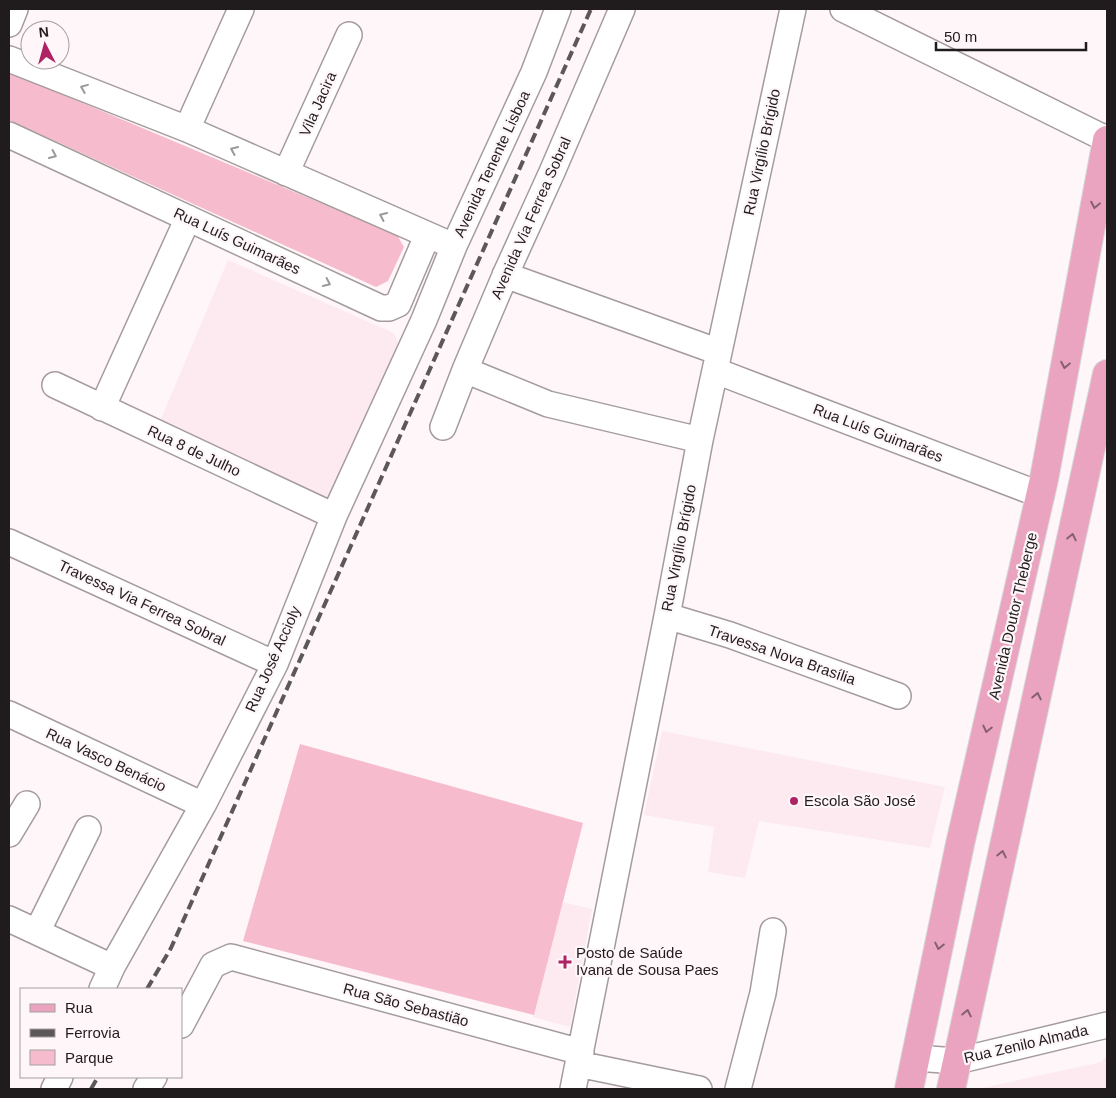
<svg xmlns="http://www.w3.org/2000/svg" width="1116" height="1098" viewBox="0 0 1116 1098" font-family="Arial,sans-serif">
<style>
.built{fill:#fdeaf0}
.green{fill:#f6bcce}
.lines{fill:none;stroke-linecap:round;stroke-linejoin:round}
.minor-casing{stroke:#a49b9d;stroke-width:28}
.major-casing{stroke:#d7d6d6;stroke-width:30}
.minor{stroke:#fff;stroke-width:25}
.major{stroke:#eaa4bf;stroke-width:28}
.rail{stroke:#5c5758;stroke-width:4;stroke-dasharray:10 5;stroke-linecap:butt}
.oneway{stroke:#9b9999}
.oneway2{stroke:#85606e}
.poi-dot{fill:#ad2364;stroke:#fef6f8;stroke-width:2}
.labels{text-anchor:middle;stroke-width:4.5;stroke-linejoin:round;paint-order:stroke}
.street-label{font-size:15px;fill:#201c1d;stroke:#fef6f8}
.poi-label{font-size:15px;fill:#201c1d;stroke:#fef6f8;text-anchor:start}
</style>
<rect width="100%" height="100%" fill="#fef6f8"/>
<path class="built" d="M228 260 394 333 398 342 332 500 323 507 158 426Z
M662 731 945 787 930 848 759 821 745 878 708 872 714 827 644 815Z
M563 902 592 909 570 1027 533 1017Z
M1107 1057V1089H977L1102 1062 1104 1058Z"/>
<path class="green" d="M9 72 397 235 404 247 388 281 376 287 9 120Z
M300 744 583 823 534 1015 243 941Z"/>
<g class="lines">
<g class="minor-casing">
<path id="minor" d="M843 9 1098 135 1107 138
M9 24 15 9
M9 59 187 129 442 241
M187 129 241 9
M9 135 381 308H389L398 304 427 236
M286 173 349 35
M505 275 719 352
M465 370 548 404 700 440
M716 371 1041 495
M55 385 334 516
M102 408 188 218
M443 427 465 370 507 271 552 172 622 9
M9 542 275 664
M667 616 730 635 898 696
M9 714 203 805
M9 834 27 804
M9 919 112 967
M37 932 88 829
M102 989 112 967 203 805 275 664 334 516 424 320 454 246 534 72 558 9
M181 1025 213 965 231 957 581 1052
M915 1058 957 1061 1107 1025
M578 1064 699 1089
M54 1089 60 1077
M146 1089 154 1077
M573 1089 667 616 700 440 793 9
M738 1089 763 993 773 931"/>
</g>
<g class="major-casing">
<path id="major" d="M909 1089 960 844 1044 479 1107 140
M951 1089 1107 374"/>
</g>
<use href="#minor" class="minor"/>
<use href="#major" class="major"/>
<path class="rail" d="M147 989 171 948 591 9
M91 1089 98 1077"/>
</g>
<defs><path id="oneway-chevron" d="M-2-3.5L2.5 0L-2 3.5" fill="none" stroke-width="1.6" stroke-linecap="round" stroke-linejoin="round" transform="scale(1.25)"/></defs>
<g class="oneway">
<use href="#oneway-chevron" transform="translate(84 88) rotate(-158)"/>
<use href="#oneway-chevron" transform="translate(234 150) rotate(-156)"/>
<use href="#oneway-chevron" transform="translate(53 155) rotate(25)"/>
<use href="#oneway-chevron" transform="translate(383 216) rotate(-156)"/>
<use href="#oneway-chevron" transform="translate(327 283) rotate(25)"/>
</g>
<g class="oneway2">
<use href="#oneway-chevron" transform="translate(1095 205) rotate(101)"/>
<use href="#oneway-chevron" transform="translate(1065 365) rotate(101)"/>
<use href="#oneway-chevron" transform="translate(1072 537) rotate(-78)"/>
<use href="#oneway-chevron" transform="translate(1037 696) rotate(-78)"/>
<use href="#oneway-chevron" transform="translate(987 729) rotate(103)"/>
<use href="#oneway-chevron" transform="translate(1002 854) rotate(-78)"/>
<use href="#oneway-chevron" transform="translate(939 946) rotate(102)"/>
<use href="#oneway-chevron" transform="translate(967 1013) rotate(-78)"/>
</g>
<g class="poi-dot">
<circle cx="794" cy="801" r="5"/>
<path d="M562.5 954.5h5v5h5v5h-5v5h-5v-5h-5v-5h5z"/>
</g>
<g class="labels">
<g class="street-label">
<text transform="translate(318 104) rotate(-66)" y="5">Vila Jacira</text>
<text transform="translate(762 152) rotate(-78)" y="5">Rua Virgílio Brígido</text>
<text transform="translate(492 164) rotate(-65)" y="5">Avenida Tenente Lisboa</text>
<text transform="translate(531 218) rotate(-66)" y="5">Avenida Via Ferrea Sobral</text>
<text transform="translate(237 241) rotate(25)" y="5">Rua Luís Guimarães</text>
<text transform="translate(878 433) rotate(21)" y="5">Rua Luís Guimarães</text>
<text transform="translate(194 451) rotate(25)" y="5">Rua 8 de Julho</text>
<text transform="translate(679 548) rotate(-79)" y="5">Rua Virgílio Brígido</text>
<text transform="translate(142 603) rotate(25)" y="5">Travessa Via Ferrea Sobral</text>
<text transform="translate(1013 616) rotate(-77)" y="5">Avenida Doutor Theberge</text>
<text transform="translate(782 655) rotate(19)" y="5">Travessa Nova Brasília</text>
<text transform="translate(273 659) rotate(-66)" y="5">Rua José Accioly</text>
<text transform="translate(106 760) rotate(25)" y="5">Rua Vasco Benácio</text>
<text transform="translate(406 1005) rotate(15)" y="5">Rua São Sebastião</text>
<text transform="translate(1026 1044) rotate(-13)" y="5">Rua Zenilo Almada</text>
</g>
<g class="poi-label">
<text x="804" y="806">Escola São José</text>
<text x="576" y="958">Posto de Saúde<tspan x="576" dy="17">Ivana de Sousa Paes</tspan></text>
</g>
</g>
<rect width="1116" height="1098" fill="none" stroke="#201c1d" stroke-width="20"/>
<rect x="20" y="988" width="162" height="90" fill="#fef6f8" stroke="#a59fa0"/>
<rect x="30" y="1004" width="25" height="8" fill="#eaa4bf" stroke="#a59fa0"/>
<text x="65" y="1013" font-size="15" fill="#201c1d">Rua</text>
<rect x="30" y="1029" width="25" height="8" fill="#5c5758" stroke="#a59fa0"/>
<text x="65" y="1038" font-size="15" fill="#201c1d">Ferrovia</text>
<rect x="30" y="1050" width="25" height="15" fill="#f6bcce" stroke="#a59fa0"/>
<text x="65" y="1063" font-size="15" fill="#201c1d">Parque</text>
<g transform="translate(45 45) rotate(354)"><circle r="24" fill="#fef6f8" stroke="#a59fa0"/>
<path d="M0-4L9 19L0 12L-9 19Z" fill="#ad2364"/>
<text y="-8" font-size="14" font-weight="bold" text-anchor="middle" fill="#201c1d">N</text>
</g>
<path d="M936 42v8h150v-8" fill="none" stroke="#201c1d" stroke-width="2.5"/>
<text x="944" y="42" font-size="15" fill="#201c1d" stroke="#fef6f8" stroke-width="4" paint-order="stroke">50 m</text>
</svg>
